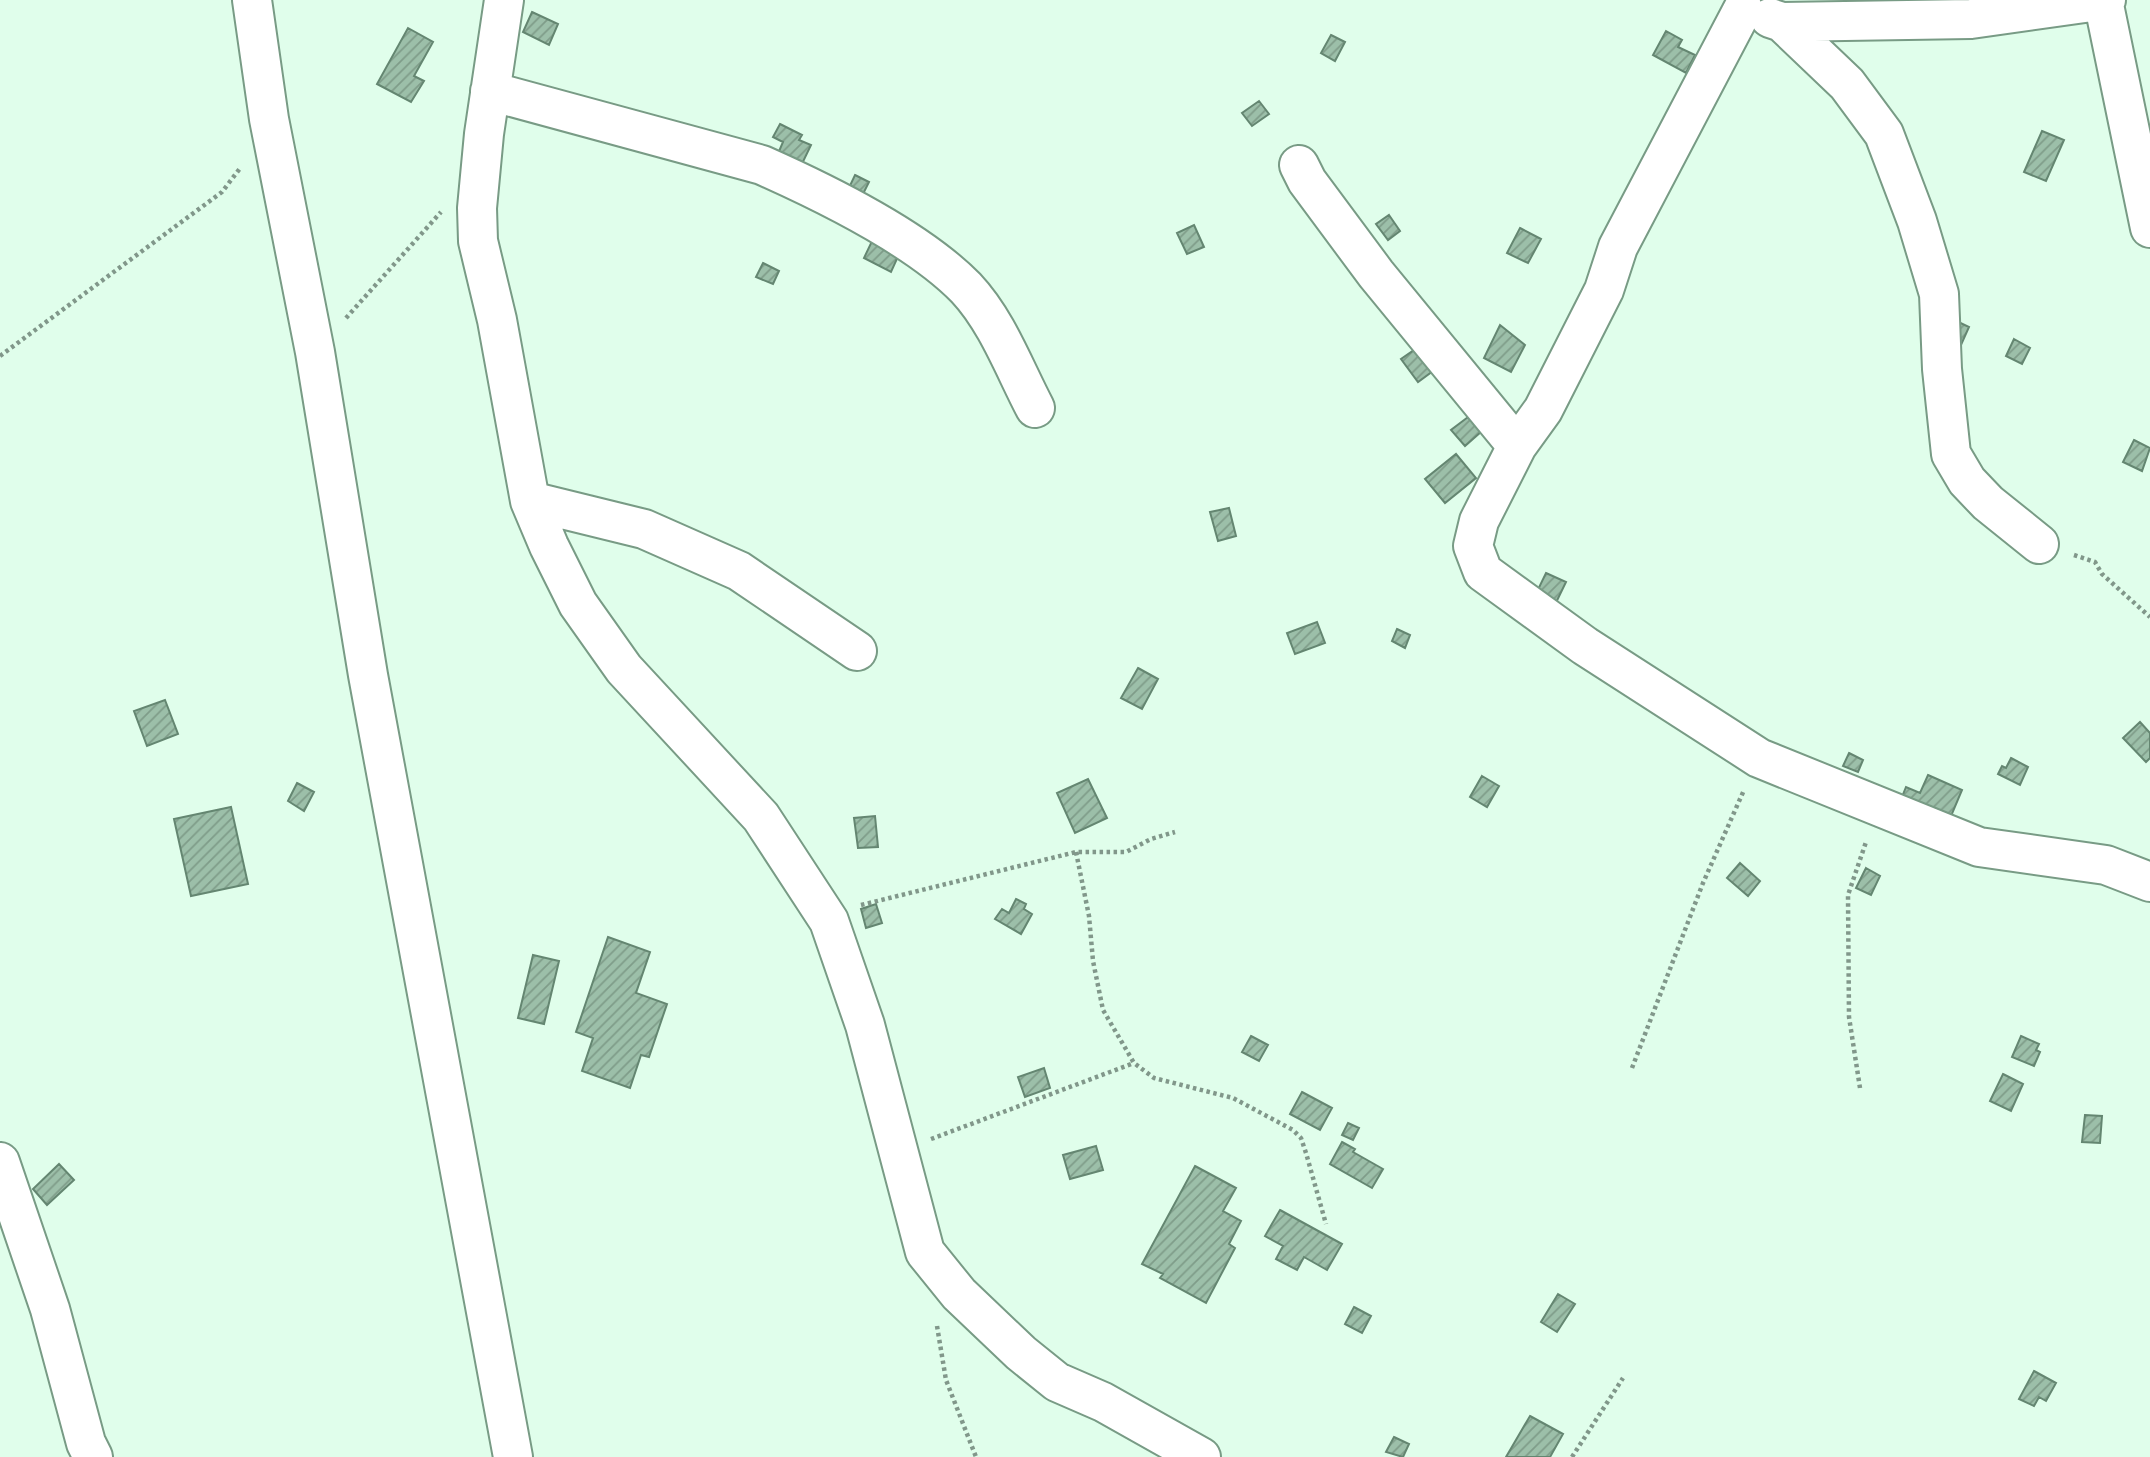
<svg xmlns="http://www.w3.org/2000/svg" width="2150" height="1457" viewBox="0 0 2150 1457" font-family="'Nunito Sans',sans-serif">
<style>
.building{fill:url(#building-hatch);stroke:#648671;stroke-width:2}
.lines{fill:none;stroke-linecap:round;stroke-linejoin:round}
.minor-casing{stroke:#789b85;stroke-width:42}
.path{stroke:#81978a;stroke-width:4.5;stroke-dasharray:3.5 3.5;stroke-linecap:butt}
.minor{stroke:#fff;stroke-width:38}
</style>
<defs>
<pattern id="building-hatch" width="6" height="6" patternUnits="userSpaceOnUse" patternTransform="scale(1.75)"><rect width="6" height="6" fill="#9cbfa9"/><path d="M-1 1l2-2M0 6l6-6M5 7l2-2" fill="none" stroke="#7f9c89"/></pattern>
</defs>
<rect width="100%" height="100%" fill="#e0feeb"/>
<path class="building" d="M532 12 558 24 549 45 523 32Z
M408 28 433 42 414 76 424 81 411 102 377 84Z
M1666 31 1682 40 1678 47 1695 55 1686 73 1653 55Z
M1331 35 1345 42 1335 61 1321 53Z
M1259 101 1269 114 1252 126 1242 113Z
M780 124 802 135 799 140 811 145 800 168 777 156 783 142 773 137Z
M2042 131 2064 140 2046 181 2024 172Z
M855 175 869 182 861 198 847 192Z
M1389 215 1400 231 1388 240 1376 224Z
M1194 225 1204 247 1187 254 1177 233Z
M1520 228 1541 239 1528 263 1507 253Z
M873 239 900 252 891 272 864 258Z
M763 263 779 271 773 284 756 277Z
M1950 318 1969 327 1961 345 1942 336Z
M1500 325 1525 345 1511 372 1484 358Z
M2014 339 2030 348 2022 364 2006 356Z
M1417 348 1433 371 1418 382 1401 359Z
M1468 417 1481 432 1465 446 1451 430Z
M2134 440 2150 448 2142 471 2123 462Z
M1456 454 1476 478 1445 503 1425 479Z
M1229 508 1236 536 1218 541 1210 512Z
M1546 573 1566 582 1551 613 1531 604Z
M1317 622 1325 643 1295 654 1287 633Z
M1397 629 1410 635 1405 648 1392 641Z
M1138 668 1158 679 1142 709 1121 698Z
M165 700 178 734 147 746 134 711Z
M2140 722 2150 733V758L2146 762 2123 738Z
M1849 753 1863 760 1858 772 1843 766Z
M2011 758 2028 767 2020 785 1998 774 2002 766 2006 768Z
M1928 775 1962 790 1946 828 1898 807 1906 787 1920 793Z
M1482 776 1499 786 1487 807 1470 797Z
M1088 779 1107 818 1075 833 1057 793Z
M297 783 314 792 304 811 288 801Z
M231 807 248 884 191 896 174 819Z
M875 816 878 847 858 848 854 818Z
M1740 863 1760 881 1748 896 1727 878Z
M1866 868 1880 876 1871 895 1856 888Z
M1016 899 1026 904 1024 909 1032 914 1021 934 995 919 1002 909 1009 913Z
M876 904 882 923 866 928 861 909Z
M608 937 650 952 636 993 667 1004 649 1057 641 1055 630 1088 582 1071 593 1038 576 1032Z
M533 955 559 961 544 1024 518 1018Z
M1251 1036 1268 1045 1259 1061 1242 1052Z
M2021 1036 2039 1044 2036 1050 2040 1052 2034 1066 2012 1057Z
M1044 1068 1050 1088 1025 1097 1018 1077Z
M2003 1074 2023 1084 2011 1111 1990 1101Z
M1302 1092 1332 1108 1320 1130 1290 1114Z
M2085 1115 2102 1116 2100 1143 2082 1142Z
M1348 1123 1359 1128 1353 1140 1342 1135Z
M1342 1142 1355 1149 1353 1152 1383 1169 1372 1188 1330 1164Z
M1096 1146 1103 1170 1070 1179 1063 1155Z
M59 1164 74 1180 47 1205 33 1189Z
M1195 1166 1236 1188 1223 1211 1241 1221 1229 1244 1235 1248 1206 1303 1160 1278 1163 1274 1142 1264Z
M1280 1210 1342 1244 1327 1270 1304 1257 1297 1270 1276 1259 1283 1246 1265 1236Z
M1558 1294 1575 1304 1557 1332 1541 1322Z
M1354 1307 1371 1316 1362 1333 1345 1324Z
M2034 1371 2056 1383 2046 1401 2039 1397 2034 1406 2019 1399Z
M1530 1416 1563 1434 1550 1457H1506Z
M1394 1437 1409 1444 1403 1457 1386 1452Z"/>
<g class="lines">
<g class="minor-casing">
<path id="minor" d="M252 0 269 119 315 352 368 675 513 1457
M504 0 484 134 477 208 478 241 497 320 530 501 549 546 578 604 624 669 761 817 829 921 865 1025 925 1252 959 1294 1021 1353 1057 1382 1103 1402 1201 1457
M2103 0 2150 228
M1743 9 1618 247 1604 290 1543 410 1517 446 1479 521 1473 546 1483 572 1585 646 1759 758 1979 847 2106 865 2150 882
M1770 18 1782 22 1971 19 2106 0
M1782 22 1847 84 1884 134 1917 221 1939 294 1942 369 1951 454 1967 481 1988 503 2039 544
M490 91 762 165C825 193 918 239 966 288 997 321 1014 368 1035 408
M1299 165 1307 181 1376 274 1517 446
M530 501 644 529 739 571 857 651
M0 1162 50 1309 86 1443 93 1457"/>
</g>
<path class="path" d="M346 318 441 212
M0 356 222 192 241 167
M2074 555 2095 562 2102 574 2150 617
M1076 852 1089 916 1093 961 1103 1010 1134 1063 1154 1078 1233 1098 1293 1130 1301 1138 1306 1153 1326 1224
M861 905 1076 852H1126L1151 839 1175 832
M1632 1068 1703 883 1744 790
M1860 1088 1849 1017 1848 895 1866 842
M931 1139 1134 1063
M937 1326 946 1380 976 1457
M1572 1457 1623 1378"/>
<use href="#minor" class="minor"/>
</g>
</svg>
